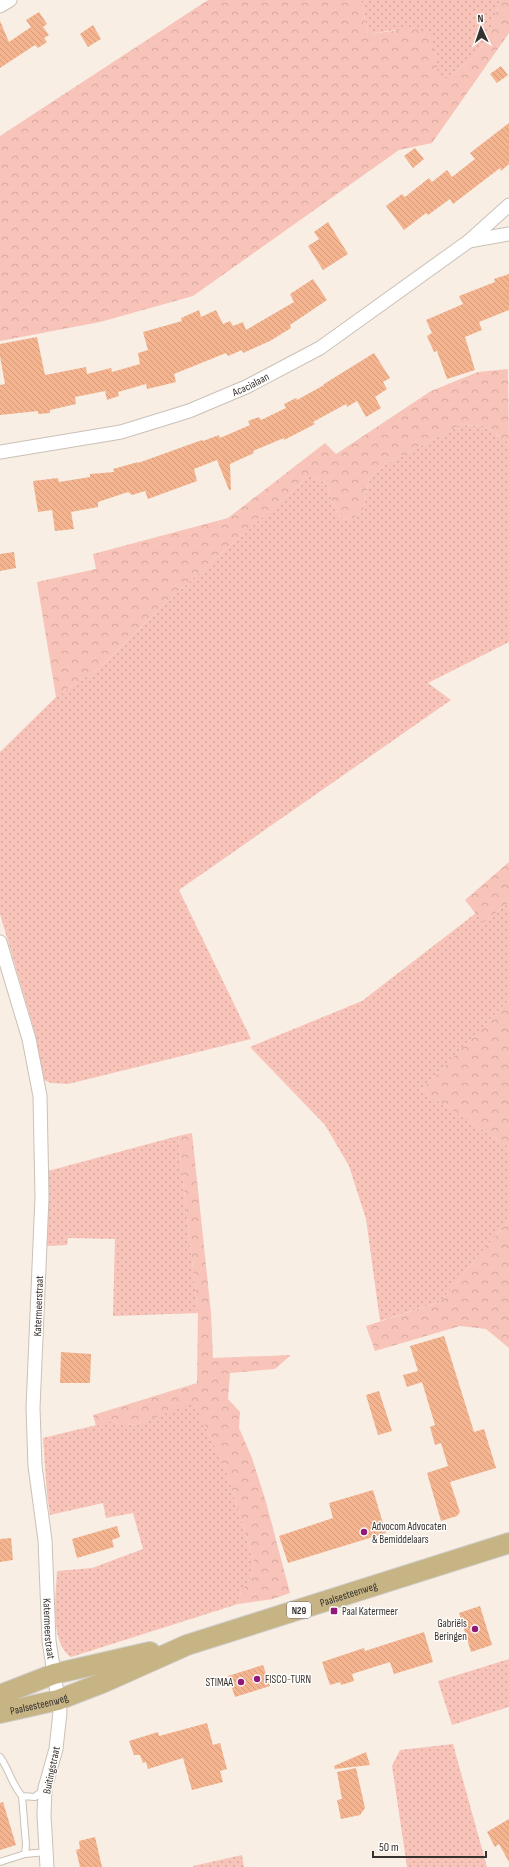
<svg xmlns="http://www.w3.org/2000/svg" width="509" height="1867" viewBox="0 0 509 1867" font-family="'Sofia Sans Condensed',sans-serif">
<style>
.grass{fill:url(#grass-dots)}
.forest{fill:url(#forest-crowns)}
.building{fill:url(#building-back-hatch)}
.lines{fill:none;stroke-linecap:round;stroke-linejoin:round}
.service-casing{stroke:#cac1b7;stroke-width:8}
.minor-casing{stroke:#cac1b7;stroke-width:15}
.primary-casing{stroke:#cfcecd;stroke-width:22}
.service{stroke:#fff;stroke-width:6}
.minor{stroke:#fff;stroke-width:13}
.primary{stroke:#c7b485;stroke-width:20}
.poi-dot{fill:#8f1878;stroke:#fffdfb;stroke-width:1.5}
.labels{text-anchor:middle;stroke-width:3;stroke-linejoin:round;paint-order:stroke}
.shield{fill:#fffdfb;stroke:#726f6c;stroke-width:1}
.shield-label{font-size:10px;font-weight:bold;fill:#36322f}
.street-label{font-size:11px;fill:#36322f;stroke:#fffdfb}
.poi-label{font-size:11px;fill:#36322f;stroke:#fffdfb;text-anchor:start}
</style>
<defs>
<pattern id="grass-dots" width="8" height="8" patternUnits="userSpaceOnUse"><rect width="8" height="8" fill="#f8c3b8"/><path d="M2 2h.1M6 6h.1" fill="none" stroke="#d5a89e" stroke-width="1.8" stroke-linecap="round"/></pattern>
<pattern id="forest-crowns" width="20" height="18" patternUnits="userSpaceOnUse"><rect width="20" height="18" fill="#f8c3b8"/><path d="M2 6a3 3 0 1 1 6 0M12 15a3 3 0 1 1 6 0" fill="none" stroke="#d5a89e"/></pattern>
<pattern id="building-back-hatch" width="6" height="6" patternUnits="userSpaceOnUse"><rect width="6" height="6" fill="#f4b490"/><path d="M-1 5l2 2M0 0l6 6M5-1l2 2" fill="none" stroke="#d29b7c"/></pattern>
</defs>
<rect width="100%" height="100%" fill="#f8eee4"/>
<path class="grass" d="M361 0H500V1L489 33 476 56 440 83 395 30 368 34Z
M460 425 484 426 509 443V642L428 683 451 700 179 890 251 1039 68 1084 51 1083 44 1080 33 1026 0 914V752L56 697 102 666 163 605 309 476 326 483 335 509 340 518 351 519 363 512 369 478 386 464Z
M509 902V1000L421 1090 509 1147V1220L440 1302 380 1321 366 1219 349 1166 325 1125 250 1047 362 1001 476 913 483 923Z
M178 1136 198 1313 113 1316 115 1239 68 1238 67 1245 46 1246 48 1171Z
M194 1402 227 1473 254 1562 250 1579 241 1591 238 1604 71 1657C49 1642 56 1595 57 1571L92 1568 143 1549 133 1513 106 1518 103 1503 50 1515 47 1494 43 1438 113 1421 125 1425 138 1424Z
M509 1659V1707L452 1725 438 1681Z
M453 1744 487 1867H407L392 1766 400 1750Z
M242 1855 244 1867H194L193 1866Z"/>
<path class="forest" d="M208 0H361L368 34 417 28 431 36 440 83 476 56 489 33 500 0H509V33L432 143 399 150 193 296 100 322 0 341V136Z
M508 369 509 443 484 426 460 425 386 464 369 478 363 512 351 519 340 518 335 509 326 483 309 476 163 605 102 666 56 697 37 582 96 569 93 554 228 518 325 443 336 454 431 391 478 372Z
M509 862V902L483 923 465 900Z
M509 1000V1147L421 1090Z
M192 1133 211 1313 213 1358 291 1355 275 1369 230 1373 228 1399 240 1412 239 1428 252 1458 266 1502 290 1593 273 1599 238 1604 241 1591 250 1579 254 1562 227 1473 194 1403 138 1424 125 1425 113 1421 96 1426 93 1415 197 1383 198 1313 178 1136Z
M509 1220V1348L486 1329 460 1326 375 1351 366 1326 440 1302Z"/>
<path class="building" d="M39 12 47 24 43 27 49 35 44 38 47 42 38 48 35 45 0 68V21L9 42 31 27 26 20Z
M93 25 101 39 88 47 80 34Z
M501 66 508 75 497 83 490 74Z
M509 123V164L501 171 500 168 453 204 450 199 428 215 426 213 404 230 386 206 402 194 405 197 429 178 432 182 447 170 452 177 475 159 470 153Z
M415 148 424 159 413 168 404 156Z
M328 222 348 254 323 270 308 246 319 239 314 232Z
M509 274V310L479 322 482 330 465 337 475 370 447 379 437 351 434 352 427 336 432 333 426 320 463 304 459 296 495 282 494 279Z
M313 279 327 300 290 325 291 328 270 341 243 353 242 350 228 356 226 353 174 374 176 382 164 385 147 389 146 384 118 392 119 396 107 400 105 391 75 397 76 404 50 410V413L38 414V411L0 415V385L5 384 0 356V344L37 337 45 375 86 367 87 374 111 368 112 372 140 364 138 353 148 350 143 332 182 321 181 318 199 310 201 317 216 310 223 324 230 321 233 326 243 322 246 330 294 302 290 294Z
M374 353 390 378 383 382 387 389 375 397 381 408 366 417 357 401 347 407 346 404 313 422 315 424 284 440V438L253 451 254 453 230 464 231 490H229L217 460 194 469 197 481 148 499 145 491 132 495 128 492 98 502V507L71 512 74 529 55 531 52 510 38 512 33 481 58 478 59 482 90 477V474L114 472 113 469 138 462V463L202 440 203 441 219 435 220 438 250 425 248 421 259 417 261 420 286 408 284 404 296 398 297 400 324 385V384Z
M14 552 16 568 0 571V554Z
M444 1336 474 1432 484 1429 496 1468 450 1482 460 1512 457 1516 441 1521 427 1473 448 1466 441 1443 435 1445 430 1427 435 1425 422 1382 407 1387 403 1375 418 1371 410 1346Z
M61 1352 91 1354 90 1383H60Z
M379 1391 392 1431 378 1435 366 1395Z
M373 1490 386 1533 288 1563 279 1536 333 1518 329 1503Z
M117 1526 120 1537 112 1540 114 1547 77 1558 72 1539Z
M11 1538 13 1560 0 1562V1539Z
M480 1606 492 1645 471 1652 459 1613Z
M424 1632 433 1662 394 1674 390 1662 352 1674 354 1681 341 1685 340 1682 330 1685 322 1662 364 1648 365 1651Z
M263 1665 270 1686 235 1697 228 1676Z
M207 1723 213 1745 220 1743 227 1769 220 1771 223 1782 192 1790 183 1758 148 1769 146 1762 143 1763 140 1755H134L129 1741 158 1732 159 1736Z
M366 1752 370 1765 335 1769 334 1766Z
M356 1768 365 1808 360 1815 341 1819 337 1800 342 1799 337 1772Z
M3 1802 16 1845 0 1850V1803Z
M509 1819V1862L499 1844 495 1847 487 1832Z
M95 1837 102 1867H80L76 1850 80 1849 79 1841Z"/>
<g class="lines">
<g class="service-casing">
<path id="service" d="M0 1757C9 1769 12 1785 22 1796L35 1797 44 1789
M22 1796 26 1845 25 1854
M0 1862 25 1854 46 1852"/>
</g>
<g class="minor-casing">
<g id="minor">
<path d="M0 6 10 0"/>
<path d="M469 241 509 234"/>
<path id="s1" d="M0 452 121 432 189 411 246 387 320 348 469 241 509 205"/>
<path id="s2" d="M0 942 29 1039 40 1096 42 1197 33 1408 35 1466 45 1540 49 1641 60 1712 56 1749 45 1788 44 1815 47 1867"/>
</g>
</g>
<g class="primary-casing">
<g id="primary">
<path d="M0 1695 54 1674 150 1652"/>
<path id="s3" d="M0 1713 58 1700 102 1683 187 1645 509 1543"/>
</g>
</g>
<use href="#service" class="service"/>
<use href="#minor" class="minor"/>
<use href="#primary" class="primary"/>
</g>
<g class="poi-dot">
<circle cx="364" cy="1532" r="4"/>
<rect x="330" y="1607" width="8" height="8" rx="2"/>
<circle cx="475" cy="1629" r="4"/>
<circle cx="257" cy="1679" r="4"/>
<circle cx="241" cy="1682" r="4"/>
</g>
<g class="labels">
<rect class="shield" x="287" y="1602" width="24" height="16" rx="3"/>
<g class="shield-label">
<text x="299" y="1614">N29</text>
</g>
<g class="street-label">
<text dy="4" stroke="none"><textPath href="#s1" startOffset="261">Acacialaan</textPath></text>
<text transform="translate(38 1306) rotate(-88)" y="4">Katermeerstraat</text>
<text dy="4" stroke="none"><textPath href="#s3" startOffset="369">Paalsesteenweg</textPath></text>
<text dy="4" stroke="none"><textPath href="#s2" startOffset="693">Katermeerstraat</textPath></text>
<text dy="4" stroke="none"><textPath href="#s3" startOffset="40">Paalsesteenweg</textPath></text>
<text transform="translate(51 1770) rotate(-78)" y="4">Buitingstraat</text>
</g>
<g class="poi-label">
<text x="372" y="1530">Advocom Advocaten<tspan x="372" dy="13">&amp; Bemiddelaars</tspan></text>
<text x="342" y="1615">Paal Katermeer</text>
<text x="467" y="1627" text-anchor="end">Gabriëls<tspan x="467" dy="13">Beringen</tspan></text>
<text x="265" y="1683">FISCO-TURN</text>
<text x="233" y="1686" text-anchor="end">STIMAA</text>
</g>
</g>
<g transform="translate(481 28) rotate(357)" stroke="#fffdfb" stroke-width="3" paint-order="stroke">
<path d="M0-3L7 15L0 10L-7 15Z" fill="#36322f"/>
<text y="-6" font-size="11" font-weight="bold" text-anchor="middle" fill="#36322f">N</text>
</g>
<path d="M373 1851v6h113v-6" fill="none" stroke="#36322f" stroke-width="2"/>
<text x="379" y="1851" font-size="12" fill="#36322f" stroke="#fffdfb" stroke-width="3" paint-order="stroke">50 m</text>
</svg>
